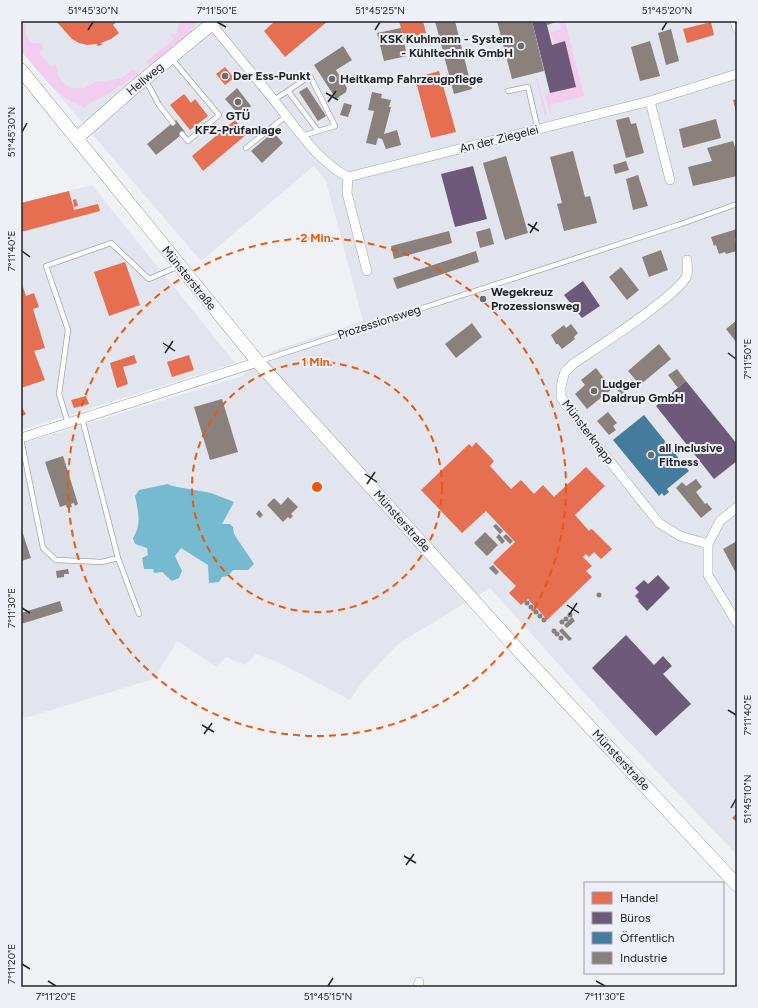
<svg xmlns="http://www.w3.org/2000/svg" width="758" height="1008" viewBox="0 0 758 1008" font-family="Figtree,sans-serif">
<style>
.built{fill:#e2e5ee}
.green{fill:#f2cdef}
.water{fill:#75bace}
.shops{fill:#e76f51}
.offices{fill:#6d597a}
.public{fill:#457b9d}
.industry{fill:#8a817c}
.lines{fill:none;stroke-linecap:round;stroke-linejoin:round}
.lane-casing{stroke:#a5a6a9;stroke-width:6}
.street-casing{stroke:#a5a6a9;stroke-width:10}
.secondary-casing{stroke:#a5a6a9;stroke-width:14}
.lane{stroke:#fdfdfe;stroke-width:4.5}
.street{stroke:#fdfdfe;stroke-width:9}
.secondary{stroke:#fdfdfe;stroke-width:13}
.ticks{fill:none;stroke:#232426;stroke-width:1.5}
.ring{fill:none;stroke:#e8590c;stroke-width:2;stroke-dasharray:7 5}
.poi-dot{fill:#6b6c6e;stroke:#eef0f7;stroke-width:1.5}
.labels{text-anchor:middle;stroke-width:4;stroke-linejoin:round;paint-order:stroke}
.poi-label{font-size:12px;font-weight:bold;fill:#232426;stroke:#eef0f7;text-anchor:start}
.street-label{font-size:12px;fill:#232426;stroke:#eef0f7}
.centre{fill:#e8590c;stroke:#eef0f7;stroke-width:2}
.ring-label{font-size:12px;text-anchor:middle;font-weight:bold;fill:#e8590c;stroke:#eef0f7;stroke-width:4;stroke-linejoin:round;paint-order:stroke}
.neatline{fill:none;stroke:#232426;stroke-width:1.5}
.ticks-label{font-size:10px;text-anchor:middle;fill:#232426}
</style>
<rect width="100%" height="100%" fill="#f0f1f5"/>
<path class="built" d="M21 21H737V855L624 737 490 588 398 644 363 681 350 700 278 662 256 654 245 665 226 657 217 667 177 641 154 679 21 719V444L242 376 273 351 363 321 326 181 314 166 201 261 21 51Z
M92 185 235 363 21 430V203Z"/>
<path class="green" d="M21 21 26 26C24 36 29 45 40 43L44 48 39 53 51 67 55 64 58 69 57 74 60 79 66 85 71 88H85L95 82 120 79 134 69 138 75 83 108C78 103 70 102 64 97 48 84 35 67 21 51Z
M179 21H195C194 36 162 57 151 67L146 62 174 39 170 34H177Z
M559 21H565L584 96 550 105 551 113H550L545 95 576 86 565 42 554 44 551 32 561 29Z
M537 78 547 114 545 115 536 79Z"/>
<path class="water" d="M168 484 172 486 211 493 234 502 222 524H230L233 527 234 534 254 564 248 570H233L228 576 222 577 219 582 209 583 208 565 181 548 175 556 182 571 179 578 172 581 162 572 154 573 153 569H144L142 558 148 555 147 548 135 544 133 538C142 525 138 510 135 496L139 490Z"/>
<path class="shops" d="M56 21H118L113 25 119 33 111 39 101 43 102 45 97 46V44L87 45 79 43 72 39Z
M275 21H328L285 57 264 31Z
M399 21H423L426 33 404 39Z
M711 22 714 35 687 43 683 29Z
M225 67 234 78 225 85 216 74Z
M439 71 456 132 431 138 415 78Z
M184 94 191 103 195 99 208 116 190 130 170 105Z
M737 99V112H736L733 100Z
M235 120 247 134 203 171 192 156Z
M69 191 74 210 98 204 100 211 21 232V203Z
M76 199 78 206 74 207 73 200Z
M125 262 140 305 109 316 94 272Z
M21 281 26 296 34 293 39 307 33 309 45 348 34 351 45 380 21 388Z
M134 355 137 363 123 367 128 384 117 388 110 363Z
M189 355 194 370 172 377 167 362Z
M86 396 89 404 74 408 71 400Z
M21 406 26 414 21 417Z
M476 442 494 461 490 466 511 489 521 480 534 494 543 485 554 497 586 467 605 486 575 515 589 531 591 529 593 530 612 549 601 559 594 552 589 557 586 554 583 557 592 566 586 571 592 577 547 620 537 608 533 612 531 610 535 607 528 599 521 605 509 593 516 586 493 563 515 542 486 511 462 533 421 490 469 444 472 447Z
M737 813V822L732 818Z"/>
<path class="offices" d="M532 21H546L552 45 565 41 576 87 550 93Z
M473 166 487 219 455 227 441 174Z
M583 281 600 306 582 318 564 295Z
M686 381 737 444V461L714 479 656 406Z
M658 575 670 588 647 611 638 601 639 600 635 596 639 592 635 588 644 580 648 584Z
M626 635 654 665 663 656 672 666 663 674 691 704 656 736 592 668Z"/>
<path class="public" d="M644 415 689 471 667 489 669 492 664 496 662 493 659 496 613 440Z"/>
<path class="industry" d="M435 21H455L472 89 454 94Z
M497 21H532L544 71 512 79Z
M546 21H559L547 25Z
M401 28 407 56 384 61 377 33Z
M671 29 679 61 666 65 658 33Z
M650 41 660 76 640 81 631 47Z
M343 46 352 60 336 70 347 88 346 92 336 99 314 65Z
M307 87 326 116 318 121 299 92Z
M237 88 251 106 240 116 225 99Z
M372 92 382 94 381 98 391 100 389 107H391L384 134 397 130 401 145 386 149 382 139 378 138 376 145 366 143 374 111 368 110Z
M344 103 352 105 348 117 340 115Z
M629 117 631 124 636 123 644 153 626 158 616 120Z
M716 119 721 138 683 148 679 129Z
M176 120 185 132 156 155 147 144Z
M273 132 283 143 262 163 251 151Z
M733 141 737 154V176L693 186 688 167 712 161 707 148Z
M573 151 585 197 590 196 597 223 564 231 557 204 562 203 550 157Z
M506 156 528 233 505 240 483 163Z
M626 161 629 170 615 174 613 165Z
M638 175 648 206 633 210 626 179Z
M490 228 494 244 480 248 476 232Z
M737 229V238L735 239 737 246 736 248 737 251 726 254 725 252 719 254 716 245 714 246 711 237Z
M449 231 452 243 394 259 391 246Z
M661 250 668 270 649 277 642 257Z
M476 251 479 262 397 289 393 278Z
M621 267 639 290 627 300 609 277Z
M737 320V343L726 329Z
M472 323 482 337 456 358 445 344Z
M571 324 578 333 574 337 575 339 562 349 558 344H556L551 335 564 325 566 328Z
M659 344 671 359 640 385 628 371Z
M596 368 612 389 587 409 575 394 585 385 581 380Z
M677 369 686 381 678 388 668 375Z
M622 382 628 389 621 395 616 388Z
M222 399 238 452 210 460 194 407Z
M608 412 617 423 613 426 616 430 609 435 597 421Z
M63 456 78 504 75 506 74 503 71 504 72 507 67 508 66 505 60 507 45 462Z
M696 479 702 487 696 492 705 504 707 503 712 509 701 518 676 488 682 482 686 486Z
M288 497 298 507 291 514 293 516 290 519 288 517 283 522 267 505 274 498 281 505Z
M259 510 263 515 260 518 256 514Z
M496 524 503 531 500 534 493 526Z
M21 528 31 558 21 561Z
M485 532 498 545 487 556 474 543Z
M499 534 505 541 502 544 496 537Z
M506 534 513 541 510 544 503 537Z
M737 541V575L723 549Z
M493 565 499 572 496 575 489 568Z
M68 569 69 574H64V577L57 578 56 571Z
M596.5 595a2.5 2.5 0 1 1 5 0a2.5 2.5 0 1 1-5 0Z
M524.5 603a2.5 2.5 0 1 1 5 0a2.5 2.5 0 1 1-5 0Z
M60 601 63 611 21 624V613Z
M528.5 607a2.5 2.5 0 1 1 5 0a2.5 2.5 0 1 1-5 0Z
M533.5 612a2.5 2.5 0 1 1 5 0a2.5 2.5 0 1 1-5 0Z
M567.5 615a2.5 2.5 0 1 1 5 0a2.5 2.5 0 1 1-5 0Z
M537.5 616a2.5 2.5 0 1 1 5 0a2.5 2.5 0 1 1-5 0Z
M563.5 619a2.5 2.5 0 1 1 5 0a2.5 2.5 0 1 1-5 0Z
M572 617 575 621 567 628 564 625Z
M541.5 620a2.5 2.5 0 1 1 5 0a2.5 2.5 0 1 1-5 0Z
M559.5 622a2.5 2.5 0 1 1 5 0a2.5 2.5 0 1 1-5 0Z
M562 628 572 639 569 641 559 631Z
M551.5 631a2.5 2.5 0 1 1 5 0a2.5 2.5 0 1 1-5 0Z
M554.5 634a2.5 2.5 0 1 1 5 0a2.5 2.5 0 1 1-5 0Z
M558.5 638a2.5 2.5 0 1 1 5 0a2.5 2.5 0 1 1-5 0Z"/>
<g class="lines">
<g class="lane-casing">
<path id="lane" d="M171 58 219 115 188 141 182 134
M145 81 150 88 159 105 173 123
M288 91 318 131
M508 91 528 87 538 130
M274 100 310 76 335 126 302 136
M246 148 286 116
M260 361 681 224 737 204
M68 423 59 394 68 330 46 266 111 243 149 279 179 266
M21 439 43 548 56 560 102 562 118 558 82 418
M118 558 139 614"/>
</g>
<g class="street-casing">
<path id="street" d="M209 21C230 47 252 73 273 99 295 126 317 161 348 177L650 101 737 74
M735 21 737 28
M650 101 670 180
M348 177 347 193 367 271
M687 260C687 264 688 271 687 275 680 295 593 350 573 364L565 372 563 378 561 387V396L562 399 584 429 659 523 680 536 708 544
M21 438 258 362
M737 507 720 521 708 544V575L737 623
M418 987 419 982"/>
</g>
<g class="secondary-casing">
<path id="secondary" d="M21 70 258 362 520 652 737 885
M77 138 130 91 215 21"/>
</g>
<use href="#lane" class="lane"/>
<use href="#street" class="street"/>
<use href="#secondary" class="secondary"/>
</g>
<path class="ticks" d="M217 22 226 27M88 30 93 22M375 30 380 22M662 30 667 22M326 93 338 100M328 102 336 91M22 132 27 123M528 224 539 231M530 233 537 222M22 251 30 257M163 343 175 351M165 353 173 341M728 353 736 359M365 474 377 482M367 484 375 472M567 605 579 613M22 608 30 613M569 615 577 603M728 710 736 715M202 725 214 732M204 734 212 723M731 808 736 799M404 856 416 863M406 865 414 854M22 964 30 969M48 981 56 986M596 981 605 986M328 986 333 978"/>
<g class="ring">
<circle cx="317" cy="487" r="125"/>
<circle cx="317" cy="487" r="249"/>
</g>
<g class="poi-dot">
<circle cx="521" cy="46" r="4"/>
<circle cx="225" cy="76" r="4"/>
<circle cx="332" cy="79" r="4"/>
<circle cx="238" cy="102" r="4"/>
<circle cx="483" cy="299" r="4"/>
<circle cx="594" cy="391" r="4"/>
<circle cx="651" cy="455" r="4"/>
</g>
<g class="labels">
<g class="poi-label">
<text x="513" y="43" text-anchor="end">KSK Kuhlmann - System<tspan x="513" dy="14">- Kühltechnik GmbH</tspan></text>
<text x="233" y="80">Der Ess-Punkt</text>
<text x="340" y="83">Heitkamp Fahrzeugpflege</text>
<text x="238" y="120" text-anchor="middle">GTÜ<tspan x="238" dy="14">KFZ-Prüfanlage</tspan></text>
<text x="491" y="296">Wegekreuz<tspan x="491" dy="14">Prozessionsweg</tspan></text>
<text x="602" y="388">Ludger<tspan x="602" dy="14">Daldrup GmbH</tspan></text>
<text x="659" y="452">all inclusive<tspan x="659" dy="14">Fitness</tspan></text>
</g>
<g class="street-label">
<text transform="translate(145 79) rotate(-40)" y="4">Hellweg</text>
<text transform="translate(499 139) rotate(-14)" y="4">An der Ziegelei</text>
<text transform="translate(189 278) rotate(51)" y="4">Münsterstraße</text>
<text transform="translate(379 322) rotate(-18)" y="4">Prozessionsweg</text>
<text transform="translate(588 432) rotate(53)" y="4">Münsterknapp</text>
<text transform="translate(402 521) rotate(48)" y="4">Münsterstraße</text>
<text transform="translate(621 760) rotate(47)" y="4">Münsterstraße</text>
</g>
</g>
<circle cx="317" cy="487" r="6" class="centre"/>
<g class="ring-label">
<text x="317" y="242">2 Min.</text>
<text x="317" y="366">1 Min.</text>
</g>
<rect width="758" height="1008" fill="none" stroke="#eef0f7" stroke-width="44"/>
<rect x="584" y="882" width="140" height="92" fill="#eef0f7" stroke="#9d9ea3"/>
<rect x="592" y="892" width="20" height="12" fill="#e76f51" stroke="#9d9ea3"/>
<text x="620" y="902" font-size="12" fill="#232426">Handel</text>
<rect x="592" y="912" width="20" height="12" fill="#6d597a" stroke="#9d9ea3"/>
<text x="620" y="922" font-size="12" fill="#232426">Büros</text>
<rect x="592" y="932" width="20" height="12" fill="#457b9d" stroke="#9d9ea3"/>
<text x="620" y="942" font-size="12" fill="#232426">Öffentlich</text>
<rect x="592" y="952" width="20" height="12" fill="#8a817c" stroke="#9d9ea3"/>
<text x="620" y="962" font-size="12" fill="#232426">Industrie</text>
<rect x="22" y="22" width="714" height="964" class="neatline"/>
<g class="ticks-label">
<text x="93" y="14">51°45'30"N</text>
<text x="217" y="14">7°11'50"E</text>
<text x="380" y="14">51°45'25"N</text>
<text x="667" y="14">51°45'20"N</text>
<text transform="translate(11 132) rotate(-90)" y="4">51°45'30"N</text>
<text transform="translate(11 251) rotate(-90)" y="4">7°11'40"E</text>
<text transform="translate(747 359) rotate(-90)" y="4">7°11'50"E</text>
<text transform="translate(11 608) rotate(-90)" y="4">7°11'30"E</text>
<text transform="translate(747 715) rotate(-90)" y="4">7°11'40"E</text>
<text transform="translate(747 799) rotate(-90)" y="4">51°45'10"N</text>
<text transform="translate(11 964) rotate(-90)" y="4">7°11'20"E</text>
<text x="56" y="1000">7°11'20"E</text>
<text x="328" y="1000">51°45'15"N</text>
<text x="605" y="1000">7°11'30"E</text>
</g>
</svg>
